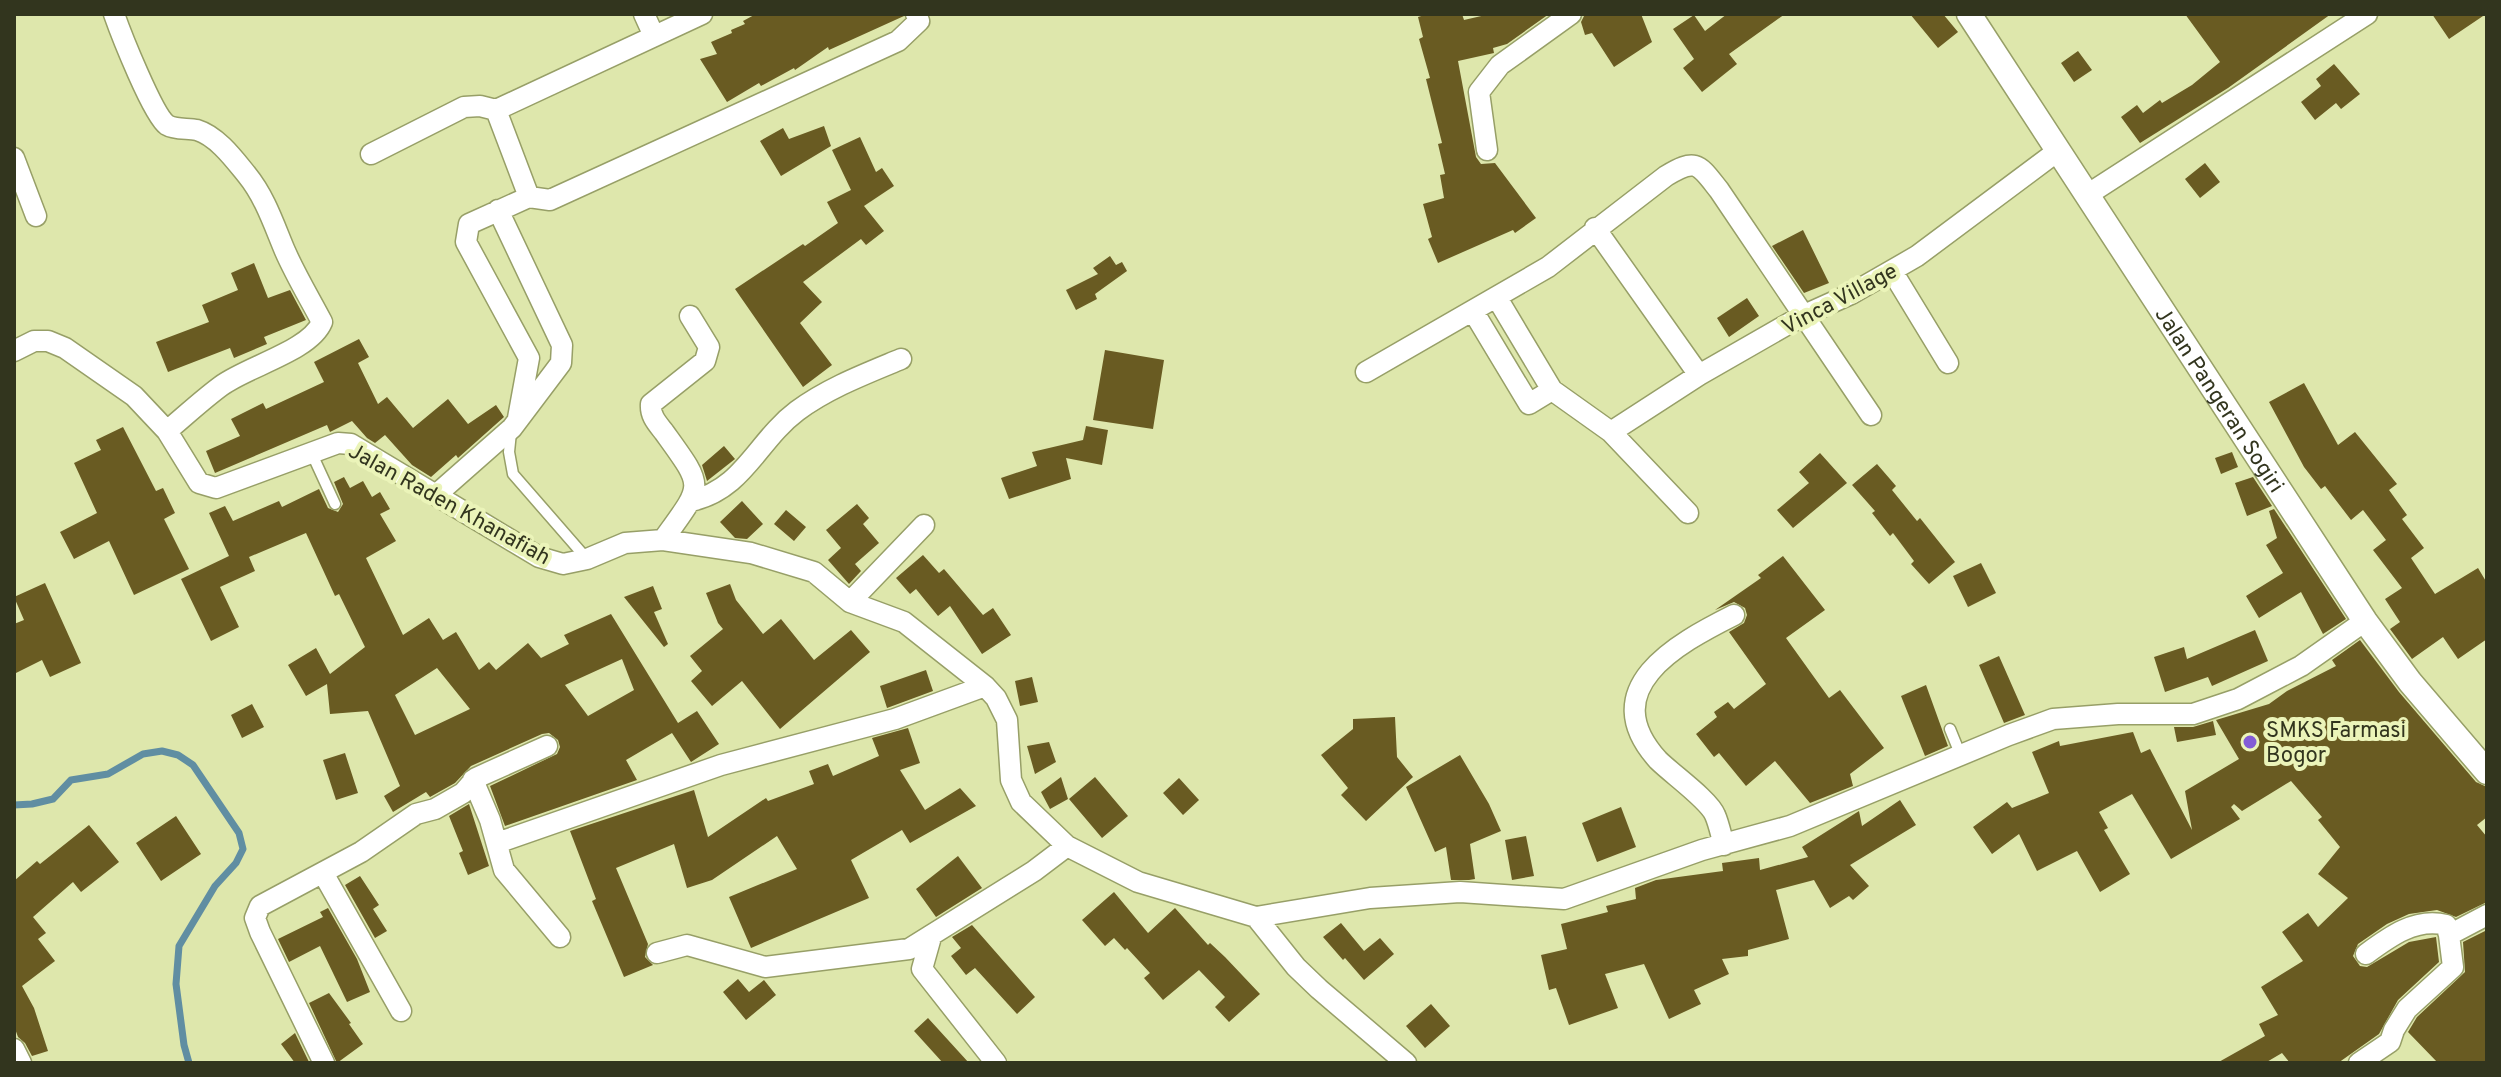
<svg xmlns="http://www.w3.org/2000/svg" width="2501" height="1077" viewBox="0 0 2501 1077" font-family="Overpass,sans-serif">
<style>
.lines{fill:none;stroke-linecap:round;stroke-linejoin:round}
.stream{stroke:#608ea2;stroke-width:7}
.building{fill:#695b22;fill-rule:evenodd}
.service-casing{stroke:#979f67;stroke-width:13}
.minor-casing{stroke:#979f67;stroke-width:23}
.tertiary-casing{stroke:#979f67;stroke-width:27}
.service{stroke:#fff;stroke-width:10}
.minor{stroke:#fff;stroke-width:20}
.tertiary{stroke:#fff;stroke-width:24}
.poi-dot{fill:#835cd6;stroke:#ebf4b9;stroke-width:3}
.labels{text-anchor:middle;stroke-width:8;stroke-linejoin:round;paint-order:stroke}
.street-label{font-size:22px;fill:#32351e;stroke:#ebf4b9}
.poi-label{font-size:22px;fill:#32351e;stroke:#ebf4b9;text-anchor:start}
</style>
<rect width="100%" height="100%" fill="#dee7ac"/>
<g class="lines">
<path class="stream" d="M14 805 32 804 53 799 71 780 108 774 143 754 162 751 178 755 193 765 239 833 243 849 236 863 215 886 179 946 176 984 184 1045 189 1063"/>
</g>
<path class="building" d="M756 14H903L904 16 829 50 828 47 795 70 794 68 761 86 759 83 727 102 700 59 717 54 711 42 732 33 731 30 745 24 743 21Z
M1428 14H1462L1464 20 1490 14H1549L1507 44 1493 48 1494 53 1458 61 1476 157 1481 164 1495 163 1536 218 1515 233 1513 230 1438 263 1428 239 1432 237 1423 204 1444 198 1440 175 1445 174 1438 144 1442 143 1426 79 1430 78 1419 39 1423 37 1418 17Z
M1589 14H1641L1652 42 1614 67 1592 33 1585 35 1581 22 1584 16Z
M1727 14H1785L1729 54 1737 64 1702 92 1683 68 1694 59 1673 29 1694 15 1705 31Z
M1910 14H1943L1958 32 1938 48Z
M2185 14H2331L2228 88 2140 143 2121 117 2137 105 2143 113 2160 100 2162 103 2192 85 2220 62Z
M2432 14H2486L2449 39Z
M2078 51 2092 70 2074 82 2061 63Z
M2334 64 2360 94 2341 109 2336 103 2315 120 2301 102 2321 86 2316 79Z
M824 126 831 146 781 176 760 141 783 128 789 139Z
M860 137 876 172 882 168 894 186 864 206 884 231 866 245 861 239 803 282 822 302 800 323 832 365 803 387 735 289 803 244 805 246 838 223 827 202 851 190 832 150Z
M2205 163 2220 182 2200 198 2185 179Z
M1803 230 1829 283 1804 293 1772 246Z
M1110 256 1116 265 1122 262 1127 271 1095 294 1097 299 1076 310 1066 290 1098 274 1093 268Z
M254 263 268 298 290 290 306 320 264 337 267 344 234 358 230 348 168 372 156 342 209 322 202 305 238 290 231 273Z
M1747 298 1759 316 1729 337 1717 318Z
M359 339 369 357 358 363 378 404 387 397 413 428 448 399 468 424 496 405 504 417 458 458 456 455 431 477 412 465 385 435 375 443 367 438 352 421 330 432 327 425 215 473 206 451 240 436 231 419 263 403 266 409 324 382 314 362Z
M1105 350 1164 360 1153 429 1093 420Z
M2304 383 2338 445 2355 432 2397 484 2389 490 2407 515 2402 519 2424 548 2411 558 2435 594 2478 568 2487 583V639L2458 659 2443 637 2412 659 2390 629 2400 622 2385 599 2402 588 2373 550 2386 540 2363 510 2351 520 2325 486 2321 489 2304 467 2269 402Z
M1086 426 1108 430 1102 465 1066 458 1071 479 1009 499 1001 478 1037 466 1032 452 1083 440Z
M123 427 156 491 163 488 175 513 164 519 189 569 134 595 109 541 74 559 60 532 97 513 74 463 101 450 96 440Z
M724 446 735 459 707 481 702 465Z
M2232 452 2238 467 2221 474 2215 458Z
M1820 453 1847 483 1793 528 1777 510 1809 483 1799 472Z
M1877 464 1896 486 1892 490 1917 521 1920 518 1955 562 1929 584 1911 564 1914 561 1893 533 1890 536 1872 513 1875 511 1852 485Z
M344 477 350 488 363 481 372 497 380 492 390 509 380 514 396 541 366 558 403 635 429 618 443 640 456 632 479 670 489 662 496 670 528 643 541 658 569 644 564 635 611 614 678 723 697 711 719 744 691 762 672 733 626 760 637 780 505 826 490 786 557 754 560 747 558 740 549 733 542 734 471 766 455 783 430 797 426 792 393 812 384 796 400 786 368 711 330 714 327 684 306 696 288 665 316 648 330 674 365 647 339 594 335 596 306 533 249 557 255 571 220 587 239 627 211 641 181 579 229 556 209 513 225 506 233 521 279 501 282 507 319 489 328 508 338 512 343 504 334 482ZM622 659 634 690 588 716 565 685ZM437 668 470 709 415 735 395 695Z
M2253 477 2272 506 2247 516 2235 483Z
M742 501 763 524 747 539 735 538 720 522Z
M857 504 869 518 863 524 879 543 855 564 861 571 849 584 828 560 841 548 826 530Z
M2274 509 2346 619 2323 634 2301 592 2259 618 2246 596 2283 573 2266 545 2277 538 2269 511Z
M786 510 806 527 794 541 774 524Z
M923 555 939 573 944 569 983 615 993 608 1011 635 982 654 950 606 938 616 916 589 910 594 896 578Z
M1783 556 1825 610 1786 638 1829 698 1840 690 1884 748 1850 774 1853 786 1810 803 1775 761 1746 786 1719 753 1714 757 1696 734 1717 717 1714 712 1728 702 1734 709 1766 684 1729 632 1744 623 1747 615 1745 608 1734 602 1715 610 1761 578 1758 575Z
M1981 563 1996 593 1968 607 1953 576Z
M45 583 81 663 50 677 42 660 14 674V624L24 620 14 597Z
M730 584 736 600 763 634 781 619 814 660 851 630 870 652 780 729 742 681 712 706 691 681 702 671 690 656 723 629 718 623 706 593Z
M653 586 662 609 654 612 668 644 664 647 624 597Z
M2255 630 2268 661 2212 686 2208 677 2165 692 2154 657 2184 647 2187 659Z
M2360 640 2399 692 2476 782 2487 787V817L2477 825 2487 837V902L2456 917 2437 910 2409 914 2387 924 2358 944 2353 956 2360 966 2367 967 2409 942 2436 937 2439 962 2398 1000 2379 1034 2338 1063H2290L2282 1053 2265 1063H2217L2265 1036 2259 1024 2278 1015 2261 987 2303 961 2282 932 2308 913 2318 927 2348 898 2318 874 2340 847 2318 820 2322 817 2291 781 2242 811 2234 804 2231 807 2240 819 2171 859 2132 794 2099 812 2108 828 2104 830 2130 874 2100 892 2077 851 2037 871 2019 834 1992 854 1973 827 2007 802 2012 808 2049 793 2032 752 2059 741 2060 746 2133 732 2141 753 2150 749 2192 830 2185 791 2239 759 2216 720 2269 704 2287 691 2336 666 2332 660Z
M1999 656 2025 715 2004 723 1979 665Z
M926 670 933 691 887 708 880 686Z
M1032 677 1038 702 1020 706 1015 681Z
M1926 685 1948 746 1925 756 1901 696Z
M252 704 264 727 242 738 231 715Z
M1395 717 1397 757 1413 777 1366 821 1341 795 1348 788 1321 755 1353 729V719Z
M2213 721 2216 735 2177 742 2174 727H2193Z
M908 728 920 763 900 770 925 810 960 788 976 806 910 843 902 830 851 860 869 898 751 948 729 897 797 869 777 836 712 880 687 888 674 844 616 868 648 944 645 957 653 965 624 977 592 901 596 899 570 831 694 790 708 837 766 798 768 801 814 784 809 771 828 764 833 776 879 756 872 738Z
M1049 742 1056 762 1035 774 1027 746Z
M345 753 358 793 336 800 323 760Z
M1460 755 1489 804 1501 831 1470 844 1475 879 1469 880H1451L1446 847 1435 852 1406 787Z
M1061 777 1068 799 1050 809 1041 792Z
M1095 777 1128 816 1102 838 1069 799Z
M1179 778 1199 800 1183 815 1163 793Z
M1900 800 1916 825 1850 865 1869 886 1853 900 1849 896 1830 908 1814 880 1776 890 1789 939 1748 950V956L1722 959 1729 974 1694 990 1701 1004 1669 1019 1644 964 1605 974 1618 1008 1569 1025 1556 988 1549 990 1541 955 1567 949 1561 924 1608 912 1606 906 1636 899 1635 888 1656 880 1723 871 1722 863 1759 858 1760 870 1808 857 1802 847 1859 811 1862 826Z
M469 804 489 866 468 875 459 853 463 851 449 816Z
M1621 807 1636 847 1597 862 1582 823Z
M176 816 201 854 161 881 136 843Z
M89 825 119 862 81 892 73 882 33 917 46 933 38 939 55 961 22 986 34 1008 48 1051 32 1056 25 1043 18 1037 14 1026V881L37 861 40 864Z
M1526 836 1534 876 1512 880 1505 840Z
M958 856 982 888 936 917 916 889Z
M360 876 379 905 373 909 387 931 375 938 345 885Z
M1114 892 1148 933 1175 908 1208 945 1210 943 1225 957 1260 994 1229 1022 1215 1007 1225 997 1199 970 1163 1000 1144 978 1150 973 1127 948 1125 950 1114 938 1105 946 1082 920Z
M328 908 357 959 370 992 347 1002 320 946 289 962 278 939 323 917 320 912Z
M1341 923 1364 951 1380 938 1394 954 1364 980 1345 958 1343 960 1323 937Z
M972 925 1035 997 1017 1014 975 968 966 975 951 956 961 948 952 937Z
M2487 930V1063H2438L2408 1032 2417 1017 2465 972 2463 942Z
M738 979 749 992 764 980 776 995 746 1020 723 992Z
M329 993 351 1023 349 1024 363 1044 337 1063 309 1003Z
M1431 1004 1450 1026 1425 1048 1406 1026Z
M928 1018 969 1063H943L914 1031Z
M295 1033 309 1062 308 1063H295L281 1044Z"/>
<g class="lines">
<g class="service-casing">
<path id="service" d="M511 432 509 452 513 474 587 559
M312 454 335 504
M1950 729 1961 756"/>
</g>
<g class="minor-casing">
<path id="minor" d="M114 14C121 34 153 115 167 125 175 130 188 128 197 130 217 136 234 159 247 175 265 197 274 225 285 251 296 276 310 299 322 322 310 351 248 366 221 386 202 400 185 416 167 431
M644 14 654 36
M1487 150 1479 92 1500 65 1571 14
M371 154 464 107 480 106 496 110
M14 158 36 216
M2087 195 2367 14
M529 197 496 110 702 14
M1595 228 1699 375
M1892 271 1948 363
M1497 298 1552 390 1611 432 1688 513
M1473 311 1529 404 1552 390
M14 351 34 341H48L65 348 134 396 167 431 199 483 216 488 338 443 351 444 539 557 563 564 587 559 625 543 663 540 751 553 814 572 850 602 904 622 985 686 996 698 1007 720 1011 780 1021 802 1067 846 1138 882 1256 917 1296 967 1319 989 1406 1063
M1366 372 1548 267 1666 176C1697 157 1699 165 1719 190L1871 415
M518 418 529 358 466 242 469 224 529 197 550 200 898 41 919 21 916 14
M1611 432 1699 375 1802 316 1851 294 1917 256 2059 150
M437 494 512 428 561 363 562 345 498 210
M691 501C744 489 757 441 797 411 828 388 865 374 901 359
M663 540C704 483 705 489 664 432 657 423 650 416 651 404L705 361 709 347 690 316
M850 602 924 525
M473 780 490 820 504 870 560 937
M497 843 721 765 895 719 985 686
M1724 845C1721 835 1719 824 1715 815 1709 800 1672 774 1658 760 1594 689 1676 644 1734 615
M323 873 401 1011
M1256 917 1370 898 1460 892 1564 899 1702 850 1790 826 2009 735 2053 719 2118 714H2193L2238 699 2301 666 2365 621
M931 937 922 969 996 1063
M657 953 687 945 765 967 909 949 1034 871 1067 846
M2366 954C2389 937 2416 917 2446 925L2449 935 2487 915
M14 1049 21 1063
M324 1063 260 932 255 918 260 906 361 852 416 814 435 809 463 793 476 778 547 746
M2359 1063 2390 1042 2394 1030 2407 1009 2453 967 2449 935"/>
</g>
<g class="tertiary-casing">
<g id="tertiary">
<path id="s1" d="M1969 14 2365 621 2410 682 2487 772"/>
</g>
</g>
<use href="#service" class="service"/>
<use href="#minor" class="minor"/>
<use href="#tertiary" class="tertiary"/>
</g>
<circle class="poi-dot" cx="2250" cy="742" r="8"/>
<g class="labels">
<g class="street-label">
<text transform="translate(1839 298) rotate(-28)" y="8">Vinca Village</text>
<text dy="8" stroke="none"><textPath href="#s1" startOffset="460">Jalan Pangeran Sogiri</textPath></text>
<text transform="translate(450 503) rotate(29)" y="8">Jalan Raden Khanafiah</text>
</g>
<g class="poi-label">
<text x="2266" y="737">SMKS Farmasi<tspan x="2266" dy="25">Bogor</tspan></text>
</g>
</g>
<rect width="2501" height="1077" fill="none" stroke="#32351e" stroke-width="32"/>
</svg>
